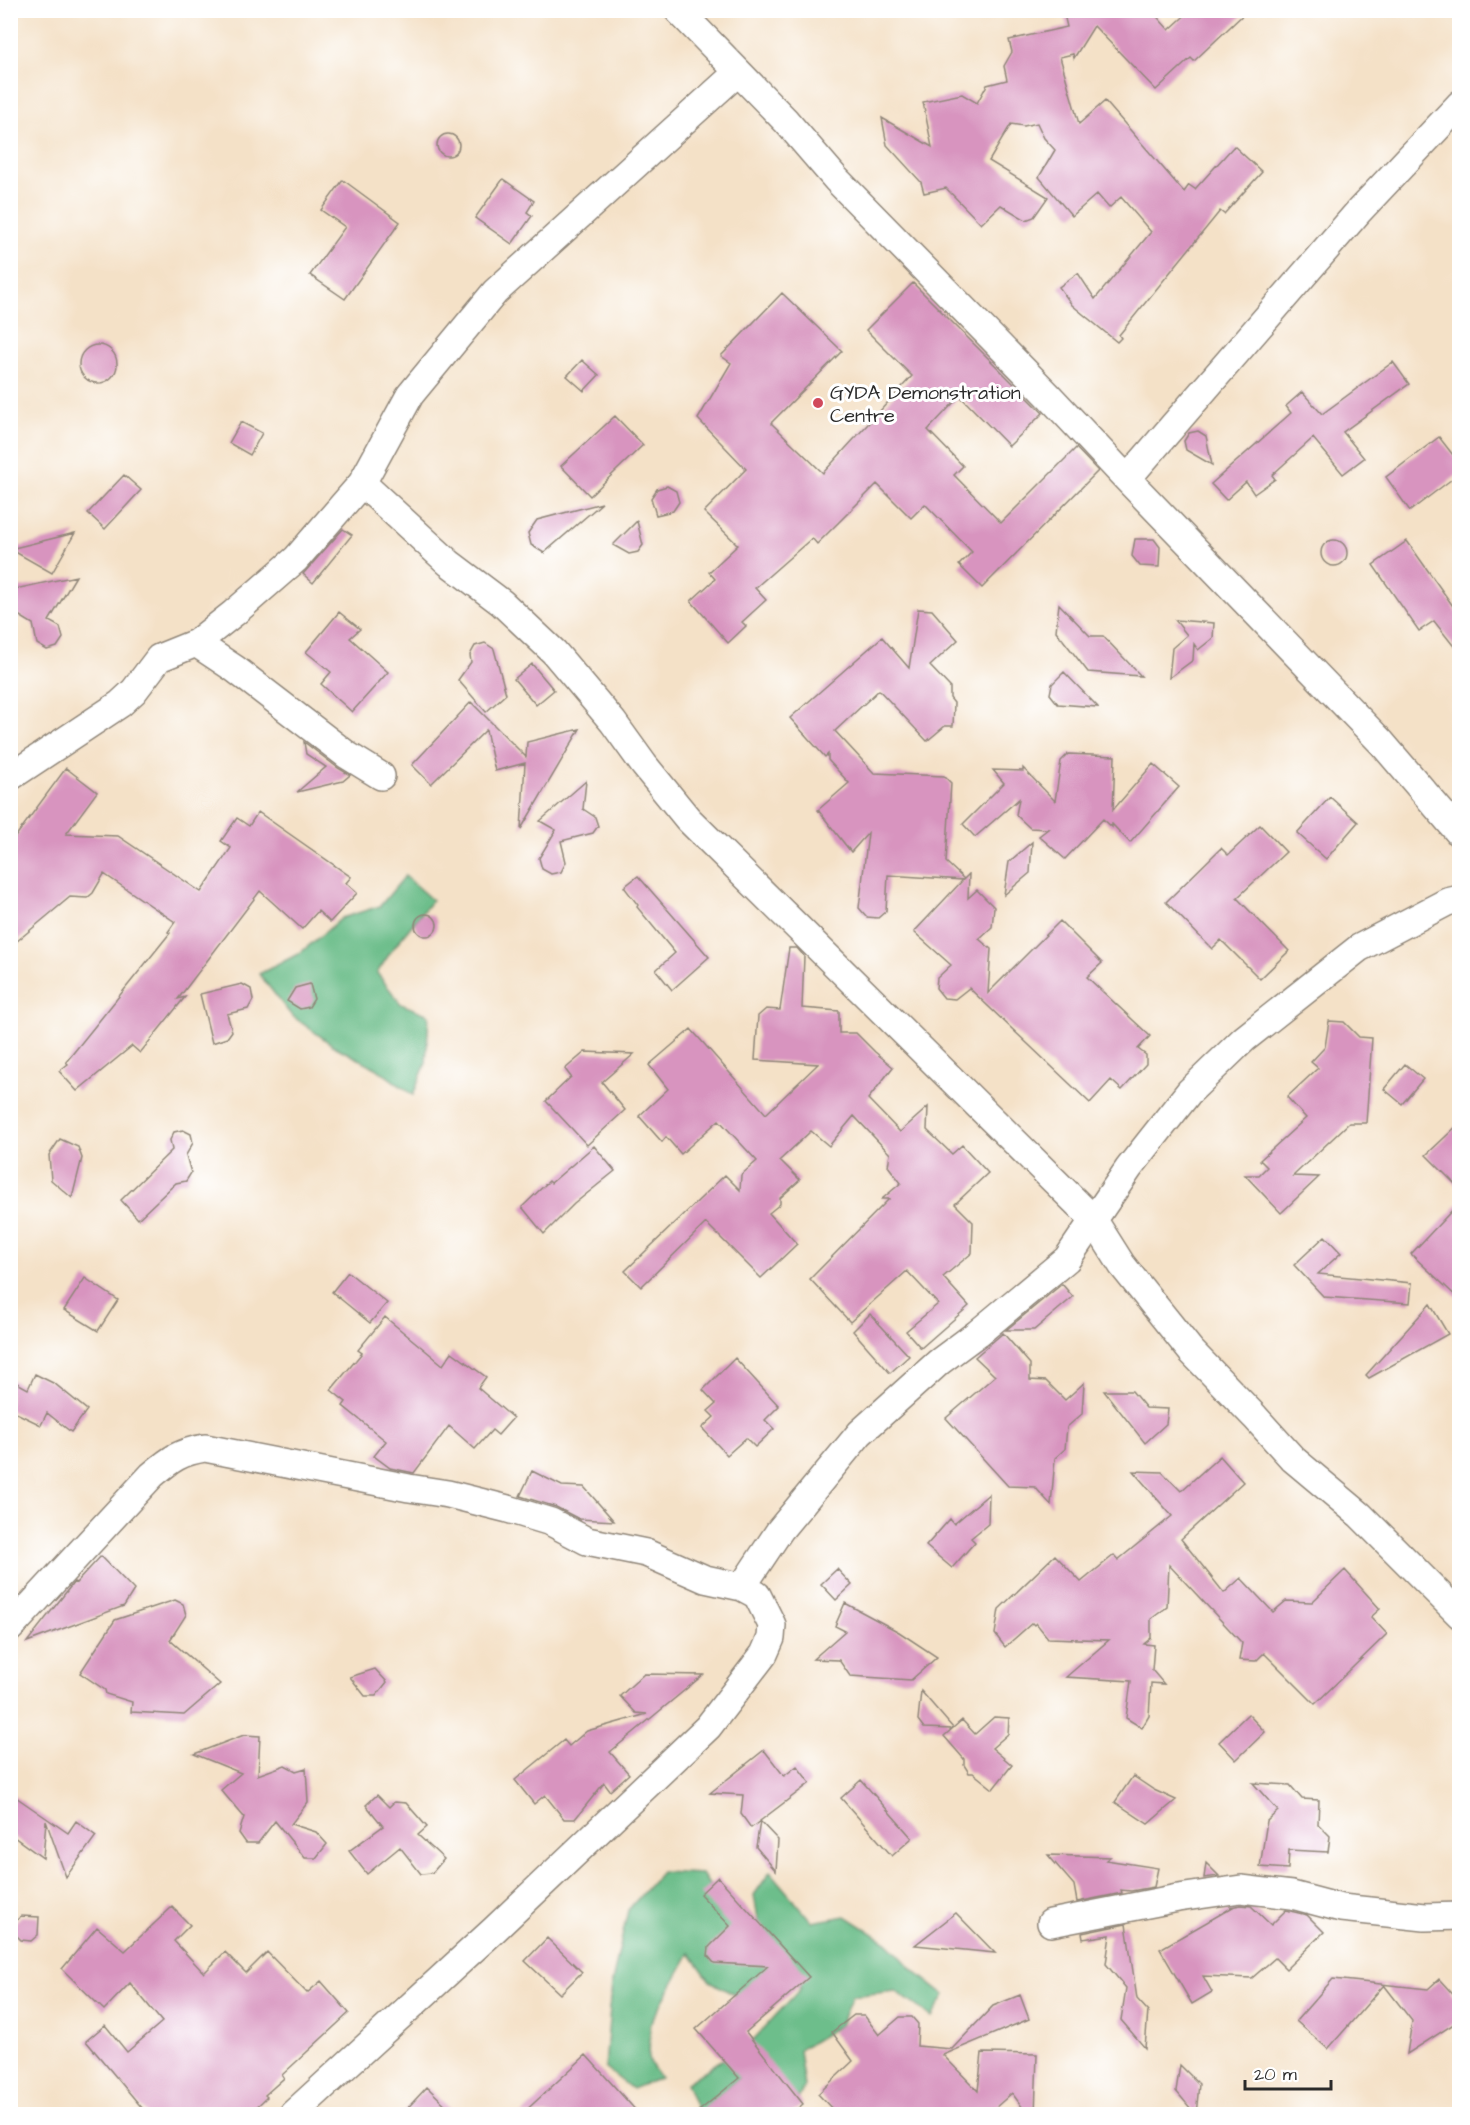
<svg xmlns="http://www.w3.org/2000/svg" width="1470" height="2125" viewBox="0 0 1470 2125" font-family="'Architects Daughter',sans-serif">
<style>
.forest{fill:#6dbe8b;stroke:#4c745b;stroke-width:1.5}
.building{fill:#d894bf}
.lines{fill:none;stroke-linecap:round;stroke-linejoin:round}
.minor-casing{stroke:#908679;stroke-width:30}
.minor{stroke:#fff;stroke-width:27}
.poi-dot{fill:#d1495b;stroke:#fff;stroke-width:2}
.labels{text-anchor:middle;stroke-width:6;stroke-linejoin:round;paint-order:stroke}
.poi-label{font-size:20px;fill:#2b2b2b;stroke:#fff;text-anchor:start}
</style>
<rect width="100%" height="100%" fill="#fff"/>
<filter id="ink" filterUnits="userSpaceOnUse"><feTurbulence type="fractalNoise" baseFrequency=".0167" numOctaves="2"/><feDisplacementMap in="SourceGraphic" scale="12" xChannelSelector="R" yChannelSelector="G"/><feConvolveMatrix kernelMatrix="1 2 1 2 8 2 1 2 1" color-interpolation-filters="sRGB"/></filter>
<filter id="wash" filterUnits="userSpaceOnUse"><feTurbulence type="fractalNoise" baseFrequency=".008" numOctaves="4" result="noise"/><feDisplacementMap in="SourceGraphic" scale="24" xChannelSelector="R" yChannelSelector="G"/><feGaussianBlur stdDeviation="1.35" result="paint"/><feColorMatrix in="noise" values="0 0 0 0 0 0 0 0 0 0 0 0 0 0 0 0 0 1.4 0 .05"/><feComposite in="paint" operator="in"/></filter>
<g filter="url(#wash)">
<rect width="100%" height="100%" fill="#f4e1c7"/>
<path class="forest" d="M405 876 432 900 392 950 377 973 401 1004 429 1015 426 1063 413 1095 376 1068 334 1046 291 1015 259 974 300 953 342 918 380 906Z
M661 1872 702 1874 726 1911 759 1925 754 1895 770 1872 812 1922 846 1916 888 1943 913 1970 945 1995 932 2017 895 1991 852 1996 840 2025 799 2050 804 2087 792 2112 746 2072 698 2113 686 2083 754 2039 801 1988 781 1965 738 1997 710 1981 690 1953 650 2024 649 2061 660 2078 632 2089 605 2068 612 1983 628 1910Z"/>
<g id="blocks">
<path class="building" d="M1063 10H1151L1169 30 1191 10H1248L1194 61 1191 58 1156 90 1094 26 1074 58 1073 54 1060 57 1079 124 1105 101 1184 192 1189 185 1195 189 1234 146 1262 172 1224 214 1220 211 1119 335 1121 338 1117 342 1072 305 1059 287 1078 273 1095 299 1151 232 1121 197 1109 208 1097 194 1072 216 1039 177 1055 150 1044 138 1037 123 1024 126 1011 124 989 161 1048 197 1034 217 1026 220 1001 205 981 224 946 188 924 193 921 182 887 145 882 118 932 147 923 102 962 94 977 103 987 85 1007 80 1004 66 1012 52 1009 40 1067 27Z
M437 145a11 11 0 1 1 22 0a11 11 0 1 1-22 0Z
M503 179 534 201 527 212 532 216 512 244 475 218Z
M343 180 400 222 345 299 310 275 345 227 321 210Z
M913 283 1043 413 1009 446 960 396 928 430 963 466 954 475 1001 523 1076 448 1098 471 982 588 959 565 972 552 925 504 911 518 877 484 817 544 812 538 755 588 766 600 742 622 746 626 728 643 691 601 715 579 709 572 738 545 704 512 746 469 698 419 731 363 721 356 782 293 842 351 771 423 823 473 912 376 866 330Z
M79 364a19 19 0 1 1 38 0a19 19 0 1 1-38 0Z
M582 360 599 375 584 391 567 376Z
M1393 362 1409 384 1343 432 1364 458 1343 474 1313 438 1272 475 1275 479 1254 494 1246 482 1226 500 1211 484 1291 413 1286 406 1302 392 1322 414Z
M615 416 643 445 590 496 561 466Z
M241 422 262 433 250 455 229 443Z
M1198 431 1206 436 1212 465 1186 450 1184 441 1189 433Z
M1439 437 1460 464V473L1410 511 1386 477Z
M124 475 141 490 105 529 88 513Z
M667 486 676 491 679 502 673 511 656 515 651 498 657 489Z
M602 503 544 553 531 545 528 533 537 520Z
M637 521 643 545 638 552 629 554 613 545Z
M343 529 352 535 313 583 303 574Z
M75 533 52 573 10 549Z
M1135 539H1154L1160 547 1159 567 1140 566 1132 556Z
M1321 553a13 13 0 1 1 26 0a13 13 0 1 1-26 0Z
M1407 541 1460 616V654L1434 621 1419 631 1373 565Z
M76 576 49 621 60 627 63 638 57 647 47 650 37 644 33 624 10 610V590Z
M1059 604 1090 636H1103L1141 676 1088 672 1056 631Z
M918 609 932 610 958 640 930 666 950 687V698L954 703 953 726H945L927 741 879 690 835 731 874 773 944 776 951 783 946 862 964 879 969 874 968 898 977 890 994 907 992 927 979 939 991 949 988 993 1060 921 1102 963 1087 977 1150 1036 1138 1049 1146 1055V1064L1122 1090 1111 1080 1090 1103 969 988 955 999 944 998 936 988 937 978 951 965 914 932 963 880 888 875 886 911 878 918 867 917 859 908 868 833 851 852 818 810 849 783 828 760V754L825 757 790 718 882 637 909 668Z
M339 612 360 629 350 638 388 672 352 712 321 684 331 672 306 652Z
M1175 620 1214 623 1213 638 1198 650 1194 644 1193 660 1169 678 1172 648 1187 635Z
M485 643 494 649 506 694 486 712 458 680 471 662 470 655 475 646Z
M532 664 554 690 536 705 514 679Z
M1064 672 1098 707 1058 704 1050 694 1052 684Z
M471 702 526 757 527 742 580 729 521 829 525 763 495 771 486 730 431 784 412 765Z
M304 742 338 768 350 775 343 781 297 792 326 767 306 754Z
M1068 754 1115 756 1113 810 1153 764 1179 787 1130 843 1112 824V827L1103 819 1065 859 1039 836 1048 829 1030 828 1016 815 1019 799 975 837 963 824 1004 783 993 770 1023 771V768L1055 801 1061 761Z
M66 768 97 792 66 834 118 836 201 892 231 848 221 841 237 818 249 826 258 812 351 877 346 883 357 893 330 922 318 911 302 929 260 891 178 999 185 997 140 1053 132 1046 77 1091 59 1071 68 1064 66 1062 170 933 168 932 175 922 104 874 93 893 87 898 70 897 10 947V844Z
M586 781 583 809 595 817 598 826 593 833 561 841 566 862 561 872 551 874 542 869 539 858 556 830 540 821Z
M1330 797 1358 822 1326 859 1297 833Z
M1260 825 1286 852 1237 898 1289 951 1260 979 1221 940 1212 949 1166 902 1221 848 1228 855Z
M1032 842 1030 873 1004 895 1009 862Z
M638 876 709 957 672 990 656 970 675 953 637 907 638 905 624 887Z
M415 925a11 11 0 1 1 22 0a11 11 0 1 1-22 0Z
M789 948H797L804 956 802 1008 839 1011V1033H856L875 1052 893 1067 868 1099 900 1132 928 1107 927 1130 952 1154 962 1145 988 1173 955 1204 973 1222 972 1253 943 1277 969 1306 921 1348 906 1331 938 1304 907 1271 850 1322 810 1279 889 1199H882L901 1183 888 1166 890 1154 854 1116 829 1146 811 1131 780 1160 800 1180 780 1198V1204L769 1213 797 1244 761 1278 706 1223 641 1287 625 1271 725 1175 740 1190 741 1175 757 1161 719 1120 681 1154 666 1137 662 1142 639 1116 668 1089 649 1065 691 1029 766 1114 818 1064 755 1060 758 1016 766 1009 780 1010Z
M242 984 251 989 253 1000 248 1009 227 1014 232 1031 227 1038 212 1043 200 994Z
M310 984 314 999 309 1007 300 1009 287 1001 295 988Z
M1329 1021 1344 1022 1359 1037 1372 1038 1366 1123H1349L1293 1176 1319 1177 1281 1213 1245 1175H1259L1267 1167 1260 1160 1306 1118 1287 1097 1318 1068 1311 1062 1325 1047Z
M585 1052 634 1054 602 1082 625 1110 587 1145 546 1101 571 1077 565 1069Z
M1405 1064 1423 1079 1402 1104 1384 1089Z
M1460 1123V1189L1426 1155Z
M183 1130 191 1134 193 1143 186 1155 191 1173 186 1181 176 1183 138 1219 121 1200 172 1150 170 1140 174 1132Z
M60 1139 78 1147 82 1158 72 1198 51 1180 49 1155Z
M594 1146 615 1171 574 1204 544 1234 522 1207 549 1181 551 1183Z
M1460 1202V1300L1411 1254Z
M1325 1236 1341 1253 1318 1274 1412 1283 1410 1303 1324 1297 1294 1265Z
M348 1272 387 1303 370 1323 332 1292Z
M85 1278 118 1300 98 1331 64 1310Z
M1062 1284 1073 1297 1034 1330H1006Z
M1430 1304 1448 1334 1369 1378 1366 1375Z
M870 1314 909 1356 890 1373 853 1331Z
M385 1317 443 1365 452 1352 486 1377 478 1388 513 1418 498 1435 492 1430 475 1449 449 1426 414 1473 390 1468 374 1456 386 1441 343 1406 346 1402 331 1390 362 1353 358 1350Z
M1003 1333 1030 1364V1380L1046 1381 1065 1400 1084 1383 1082 1414 1067 1427 1065 1449 1055 1458 1051 1505 1035 1487 1008 1486 946 1418 995 1376 975 1357Z
M735 1358 779 1406 765 1420 774 1429 755 1447 746 1438 727 1455 702 1428 714 1417 708 1411 716 1404 703 1390Z
M35 1374 55 1384 87 1410 71 1432 47 1413 41 1425 10 1410V1379L28 1389Z
M1104 1391H1132L1146 1408 1168 1409 1166 1424 1145 1443Z
M1220 1456 1243 1482 1181 1539 1224 1593 1241 1578 1273 1612 1286 1601 1312 1602 1345 1570 1380 1609 1371 1617 1387 1634 1315 1704 1264 1653 1256 1661 1239 1660 1242 1643 1169 1565 1167 1607 1151 1619V1638L1144 1644 1154 1645 1152 1670 1164 1684 1151 1683 1149 1716 1142 1728 1126 1718 1131 1681 1066 1677 1109 1640 1048 1638 1036 1623 1034 1625 1032 1623 1005 1647 995 1634 999 1609 1055 1555 1081 1582 1114 1555 1118 1560 1172 1516 1133 1471 1162 1472 1181 1491Z
M532 1471 562 1486 584 1487 614 1521 579 1519 556 1507 520 1496Z
M989 1494 988 1524 971 1538 975 1542 952 1568 926 1546 950 1519 954 1524Z
M101 1556 134 1590 124 1606 27 1642 74 1582 76 1583Z
M837 1569 852 1585 836 1600 821 1584Z
M175 1600 183 1604 186 1615 170 1640 220 1684 184 1715 131 1712 132 1702 106 1694 105 1690 80 1673 115 1620Z
M845 1603 899 1632 937 1657 911 1680 850 1676 839 1660 813 1659 845 1631 835 1626Z
M375 1669 387 1682 376 1696H365L350 1677Z
M644 1674 703 1675 610 1752 629 1774 610 1791 604 1783 575 1819H564L545 1795 534 1804 515 1780 564 1740 569 1746 587 1731 647 1714 636 1713 620 1696Z
M921 1691 953 1728 962 1720 975 1734 994 1717 1009 1718 1008 1734 992 1748 1012 1765 993 1789 973 1773H969L964 1765V1759L944 1736 952 1729 924 1728 918 1720Z
M1248 1714 1265 1732 1236 1760 1219 1742Z
M244 1735 260 1736 258 1775 285 1765 296 1771 306 1768 308 1802 291 1824 316 1832 327 1844 316 1858H305L275 1821 258 1843H246L239 1833 244 1817 221 1790 241 1773 194 1754Z
M764 1750 784 1776 797 1766 810 1783 760 1821 778 1840 776 1871 756 1847 760 1821 751 1828 741 1814 743 1795 710 1793Z
M1133 1776 1154 1790 1176 1800 1148 1824 1115 1802Z
M861 1780 912 1838 892 1856 841 1798Z
M1253 1783 1290 1785 1302 1799 1319 1800 1318 1824 1330 1836 1328 1852 1289 1850 1288 1869 1260 1867 1267 1821 1278 1811Z
M10 1793 68 1833 76 1821 96 1836 66 1877 46 1821 43 1858 10 1834Z
M377 1795 389 1807 394 1802 406 1803 427 1827 418 1835 444 1859 432 1873 421 1874 400 1847 367 1874 349 1851 383 1826 366 1805Z
M1048 1855 1110 1857 1106 1860 1158 1868 1154 1887 1131 1891 1121 1890 1122 1893 1077 1902 1074 1885Z
M1206 1863 1219 1876 1204 1878Z
M718 1877 809 1977 746 2032 803 2104 790 2115H694L739 2078 696 2029 768 1966 714 1963 708 1956 709 1947 730 1926 700 1894Z
M1241 1905 1251 1906 1271 1925 1286 1910 1307 1915 1324 1932 1286 1969 1275 1958 1252 1978 1203 1976 1212 1992 1192 2004 1160 1949 1233 1907H1230Z
M172 1907 190 1925 174 1941 204 1973 225 1952 246 1973 267 1952 307 1993 321 1981 349 2013 282 2075 284 2078 265 2095 267 2097 248 2115H148L86 2041 105 2025 127 2052 162 2022 130 1983 104 2010 62 1969 97 1927 125 1951Z
M956 1913 995 1953 915 1945Z
M21 1916 39 1917 38 1935 31 1941 21 1940 13 1932 15 1922Z
M1126 1924 1137 1999 1148 2011 1145 2048 1121 2020 1126 1988 1106 1964 1110 1935 1083 1939 1082 1933Z
M547 1938 582 1972 560 1994 525 1961Z
M1333 1979 1428 1989 1439 1979 1460 2002V2020L1407 2054 1412 2021 1384 1985 1328 2049 1296 2021Z
M1020 1995 1029 2019 943 2055 978 2091 982 2053 1037 2054 1035 2115H1028L1012 2093 995 2108 1001 2115H838L818 2094 853 2061 832 2032 854 2015H864L879 2035 900 2017H912L918 2024 917 2046 952 2049 993 2006Z
M586 2055 640 2115H521Z
M1180 2065 1199 2084 1196 2115 1176 2091Z
M427 2087 456 2115H401Z"/>
</g>
</g>
<g filter="url(#ink)">
<use href="#blocks" fill-opacity="0" stroke="#908679" stroke-width="1.5"/>
<g class="lines">
<g class="minor-casing">
<path id="minor" d="M678 10 786 121 836 179 1049 396 1127 479 1382 743 1460 834
M1127 479 1359 211 1460 104
M362 483 449 563 502 603 554 652 613 722 644 765 688 819 1093 1219 1122 1265 1191 1351 1255 1417 1293 1459 1360 1515 1460 1615
M196 643 235 669 347 755 381 776
M10 777 120 704 134 691 159 658 196 643 234 613 296 559 362 483 410 395 495 292 738 72
M742 1587 780 1530 860 1433 939 1362 978 1333 1067 1259 1129 1168 1189 1092 1244 1039 1359 948 1447 902 1460 899
M10 1628 152 1475C171 1459 180 1452 205 1448L409 1488 448 1494 508 1509 551 1522 587 1541 646 1553 705 1579 742 1587 757 1595 772 1625 771 1638 764 1654 708 1727 494 1930 293 2114
M1051 1923 1178 1898 1241 1889 1292 1895 1341 1908 1425 1917 1460 1916"/>
</g>
<use href="#minor" class="minor"/>
</g>
</g>
<circle class="poi-dot" cx="818" cy="403" r="6"/>
<g class="labels">
<g class="poi-label">
<text x="830" y="399">GYDA Demonstration<tspan x="830" dy="23">Centre</tspan></text>
</g>
</g>
<rect width="1470" height="2125" fill="none" stroke="#fff" stroke-width="36"/>
<path d="M1245 2080v9h86v-9" fill="none" stroke="#2b2b2b" stroke-width="3"/>
<text x="1254" y="2080" font-size="18" fill="#2b2b2b" stroke="#ffffff" stroke-width="4.5" paint-order="stroke">20 m</text>
</svg>
